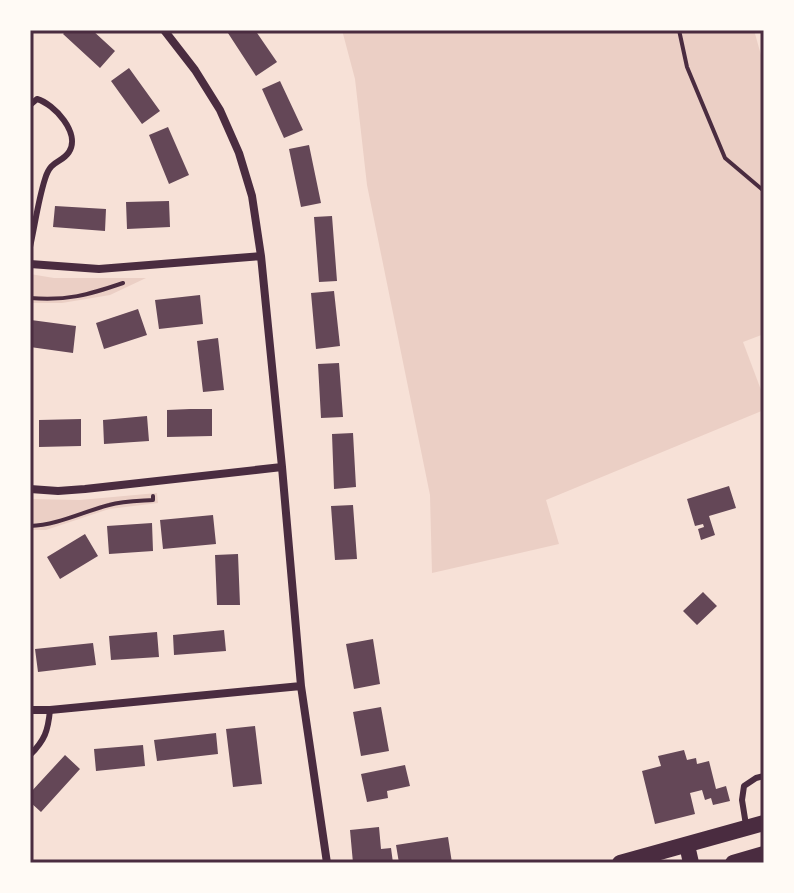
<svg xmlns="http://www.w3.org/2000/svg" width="794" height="893" viewBox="0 0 794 893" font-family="'Titillium Web',sans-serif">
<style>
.green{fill:#ebcfc5}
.building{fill:#644757}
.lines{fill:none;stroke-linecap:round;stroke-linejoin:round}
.path{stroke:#4a2c40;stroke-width:4}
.service{stroke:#4a2c40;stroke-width:6}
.minor{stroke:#4a2c40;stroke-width:8}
.secondary{stroke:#4a2c40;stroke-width:16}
.neatline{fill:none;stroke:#4a2c40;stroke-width:3}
</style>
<rect width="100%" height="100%" fill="#f7e1d7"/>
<path class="green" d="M342 30H754L764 66V334L743 342 764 398V410L546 500 559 544 432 573 430 495 367 185 355 79Z
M30 274 54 278H146L110 295 62 303H30Z
M157 493 158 503 109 509 46 530H30V499L80 500Z"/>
<path class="building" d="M67 30H92L115 51 100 68 63 34Z
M226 30H255L277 62 256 76Z
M129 68 160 111 142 124 111 81Z
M280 81 303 130 284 138 262 89Z
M168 127 189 175 169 184 149 135Z
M309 145 321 203 301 207 289 149Z
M169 201 170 227 127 229 126 202Z
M55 206 106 209 105 231 53 227Z
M332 216 337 281 319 282 314 217Z
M334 291 340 346 316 349 311 293Z
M200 295 203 324 159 329 155 300Z
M138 309 147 335 104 349 96 323Z
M31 320 76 326 73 353 30 347Z
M218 338 224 390 203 392 197 341Z
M339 363 343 417 321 418 318 364Z
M190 409H212V436L167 437V410Z
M147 416 149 441 104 444 103 420Z
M81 419V446L39 447V420Z
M353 433 356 487 334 489 332 434Z
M729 486 736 508 709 516 715 535 701 540 698 529 704 527 703 524 695 526 687 499Z
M353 505 357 559 335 560 331 506Z
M213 515 216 544 163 549 160 520Z
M152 523 153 551 109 554 107 526Z
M85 534 98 556 60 579 47 557Z
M238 554 240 605H217L215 555Z
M703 592 717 606 697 625 683 611Z
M224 630 226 651 174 655 173 635Z
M157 632 159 657 111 660 109 636Z
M373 639 380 684 354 689 346 644Z
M93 643 96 665 38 672 35 649Z
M381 707 389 751 361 756 353 712Z
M255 726 262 784 233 787 226 729Z
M216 733 218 754 157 761 154 740Z
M143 745 145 766 96 771 94 749Z
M684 750 687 760 696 758 697 764 709 761 716 789 726 786 730 801 713 805 711 798 705 800 702 790 690 793 695 814 655 824 642 771 661 766 658 756Z
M65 755 80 769 41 812 30 802V793Z
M405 765 410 786 387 791 388 798 367 802 361 774Z
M379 827 381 849 391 848 393 863H353L350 830Z
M448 837 452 863H399L396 845Z"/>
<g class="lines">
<path class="path" d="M679 30 687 67 725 158 764 191
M30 298C67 301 88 295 123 283
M30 526C58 525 82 512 109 505 123 501 138 501 153 500V496"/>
<path class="service" d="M30 105 37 99C54 104 81 133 69 152 61 164 51 159 45 179 38 201 35 225 30 247
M30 755C45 740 48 731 50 710
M746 825 742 800 744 786 756 778 764 776"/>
<path class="minor" d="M164 30 195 70 220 110 239 153 252 196 261 256 282 467 301 686 327 863
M30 264 99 269 261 256
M30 489 58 491 85 489 282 467
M30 710H50L301 686"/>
<path class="secondary" d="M687 845 691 863
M620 863 764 823
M733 863 764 854"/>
</g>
<rect width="794" height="893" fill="none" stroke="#fffaf5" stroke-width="64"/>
<rect x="32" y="32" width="730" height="829" class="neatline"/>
</svg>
